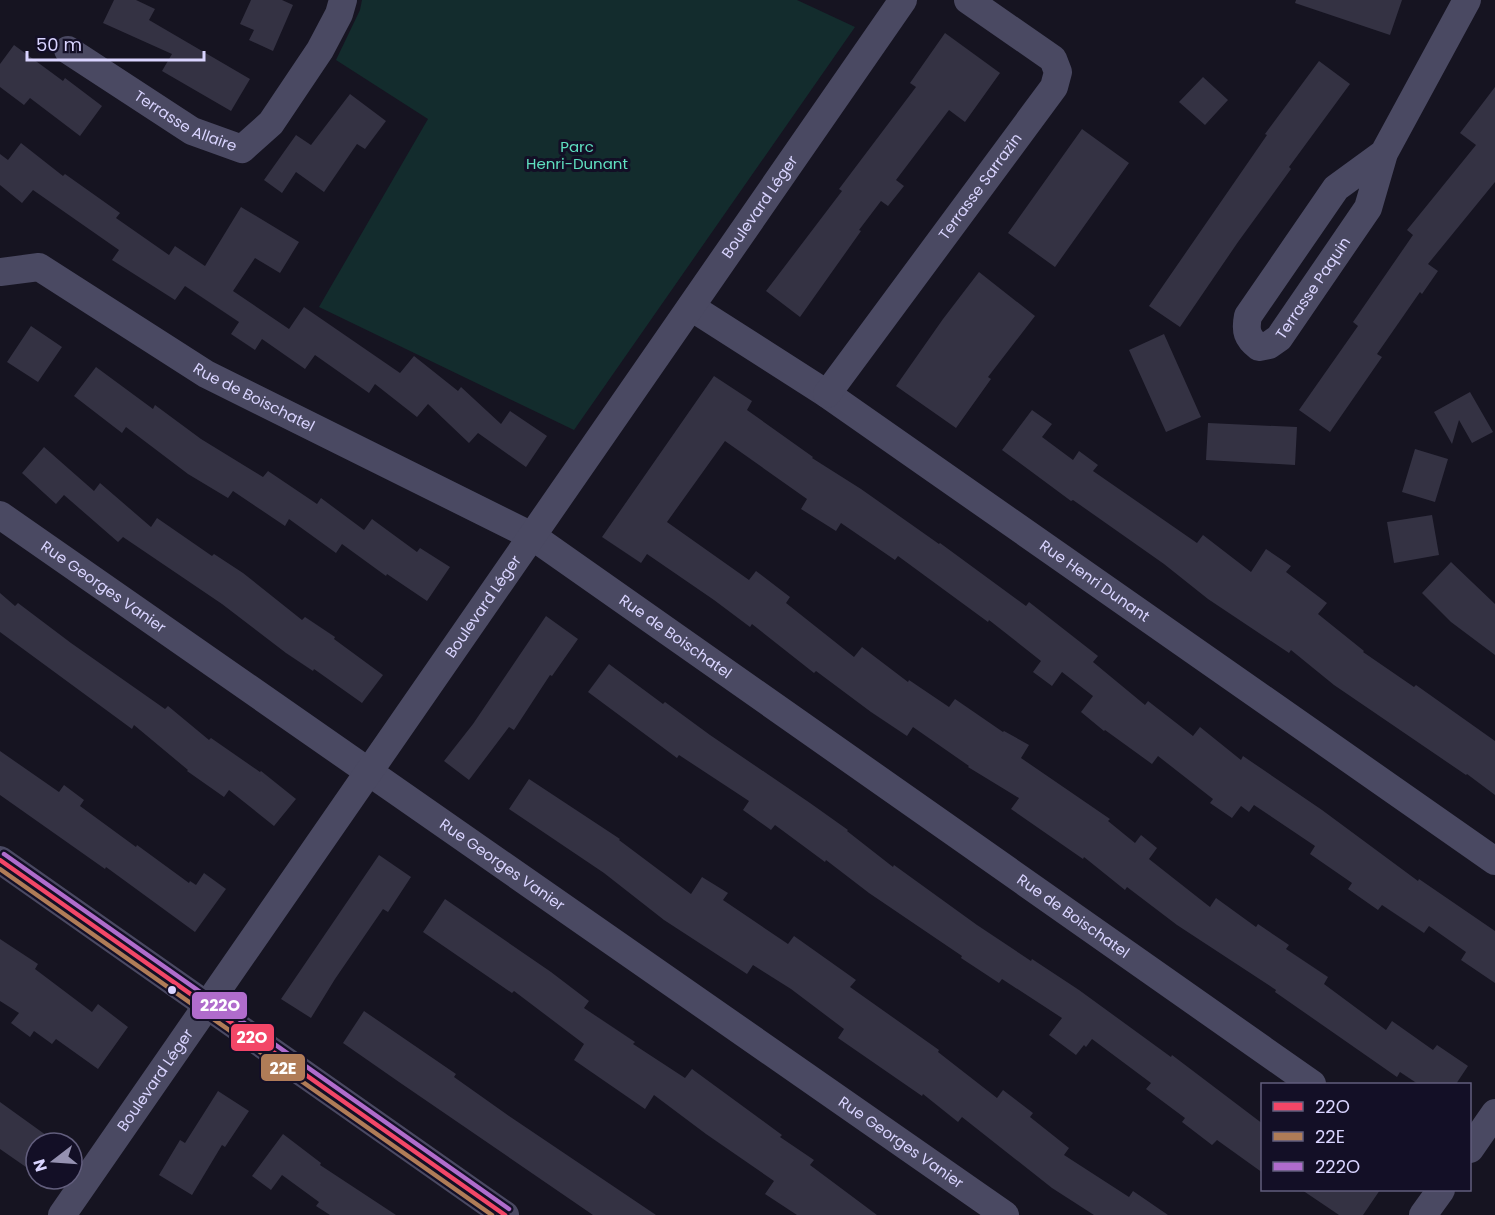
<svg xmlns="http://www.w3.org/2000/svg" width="1495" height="1215" viewBox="0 0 1495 1215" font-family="Poppins,sans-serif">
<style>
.green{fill:#132c2d}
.building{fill:#343243}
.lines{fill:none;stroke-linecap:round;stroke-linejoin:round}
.minor{stroke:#4a4962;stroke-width:28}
.bus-1-casing{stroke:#130f26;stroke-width:9}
.bus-2-casing{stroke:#130f26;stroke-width:9}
.bus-3-casing{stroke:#130f26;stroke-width:9}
.bus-1{stroke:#f34667;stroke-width:4.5}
.bus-2{stroke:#b07c57;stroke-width:4.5}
.bus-3{stroke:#b06ccc;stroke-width:4.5}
.bus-dot{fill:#d9d4ff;stroke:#130f26;stroke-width:2}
.labels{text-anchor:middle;stroke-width:6;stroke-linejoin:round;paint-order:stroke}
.street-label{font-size:15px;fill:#d9d4ff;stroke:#130f26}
.park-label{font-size:15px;fill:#5fe0c0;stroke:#130f26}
.line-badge{stroke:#130f26;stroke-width:2}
.badge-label{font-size:16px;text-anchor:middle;font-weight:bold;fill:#fff}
</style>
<rect width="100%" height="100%" fill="#161421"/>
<path class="green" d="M362 0H797L855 27 574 430 319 307 428 119 336 60 360 10Z"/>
<path class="building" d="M114 0H136L155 9 149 20 250 79 231 111 162 71 172 54 103 23Z
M251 0H282L293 5 273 51 249 40 254 30 240 24Z
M1296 0H1402L1390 35 1295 3Z
M945 33 1000 73 965 122 949 110 896 180 904 186 888 206 881 201 859 230 861 231 800 317 766 291 842 191 839 189 916 87 910 83Z
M14 45 63 81 65 78 102 106 80 136 30 98 24 105 0 87V64Z
M1319 61 1350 84 1289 167 1291 169 1238 242 1180 327 1149 306 1267 135 1265 134Z
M1203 77 1228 100 1205 125 1179 102Z
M1495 87V182L1428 264 1438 271 1422 294 1420 292 1377 354 1382 357 1330 432 1299 410 1358 326 1353 322 1413 235 1407 230 1476 145 1460 133Z
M350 94 386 121 365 149 357 144 324 192 296 172 282 193 264 180 296 135 311 145Z
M1082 129 1129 163 1055 267 1008 233Z
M21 143 63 176 65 174 120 213 116 218 169 255 175 246 205 266 241 207 299 242 280 273 255 258 233 291 289 329 304 307 400 373 414 356 458 391 461 387 501 424 510 411 547 436 526 467 478 433 469 443 428 404 417 417 375 384 369 393 315 355 305 369 262 339 255 350 231 334 239 322 185 286 175 300 112 260 119 250 33 190 22 203 0 185V154L8 160Z
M979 272 1035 316 988 377 991 379 956 428 896 386 943 319Z
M31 326 62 347 38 382 7 362Z
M1164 334 1201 417 1166 432 1129 350Z
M96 367 153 409 155 405 201 439 263 477 268 471 317 504 321 498 364 530 372 519 417 552 420 548 450 567 427 601 387 574 386 576 342 544 336 553 289 519 285 526 233 491 228 498 188 474 126 427 122 433 74 396Z
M714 376 752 401 747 410 813 457 812 458 861 489 939 544 940 543 1026 606 1029 602 1098 656 1093 662 1145 705 1148 701 1193 736 1200 727 1241 760 1243 756 1322 810 1418 881 1419 879 1495 931V983L1461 960 1466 952 1429 926 1424 933 1382 905 1378 910 1348 889 1352 883 1310 854 1315 846 1254 805 1249 812 1241 806 1232 818 1210 803 1213 799 1158 756 1152 764 1105 730 1104 731 1081 712 1093 696 1062 672 1052 686 1033 672 1041 661 989 620 988 622 898 556 895 560 841 523 836 531 801 509 807 499 725 441 667 522 749 580 756 571 790 597 786 603 854 657 862 647 908 682 909 680 949 707 955 699 1003 732 1004 731 1029 745 1021 758 1110 819 1108 821 1135 843 1141 835 1157 848 1149 859 1210 907 1216 898 1256 927 1258 924 1289 945 1286 949 1328 977 1324 984 1386 1030 1392 1021 1433 1050 1437 1045 1468 1066 1456 1084H1418L1400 1072 1397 1077 1275 992 1276 990 1177 925 1127 887 1125 890 1084 857 1083 859 1011 809 1019 798 968 767 969 766 913 727 907 736 871 712 816 671 814 673 752 624 750 627 714 600 647 554 641 563 602 537Z
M1470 392 1493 432 1472 443 1459 420 1452 444 1434 412Z
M1032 410 1052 424 1042 437 1073 460 1079 451 1098 465 1093 471 1197 543 1203 535 1251 572 1266 549 1291 566 1286 572 1327 603 1318 614 1364 651 1363 652 1414 687 1416 685 1495 741V795L1467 774 1466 775 1334 685 1291 650 1289 653 1208 599 1164 564 1073 500 1071 501 1002 450Z
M1208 423 1297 427 1295 465 1206 460Z
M44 447 94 491 100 483 151 527 157 518 212 556 214 554 243 573 302 620 305 617 335 637 334 639 383 675 362 703 314 669 313 671 286 653 222 604 123 537 118 542 64 495 56 504 22 473Z
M1415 449 1448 459 1435 502 1402 492Z
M1432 515 1439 555 1394 563 1387 522Z
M1451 562 1495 604V655L1451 622 1422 593Z
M0 593 15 606 18 603 71 643 165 709 168 706 209 740 211 738 260 772 261 771 296 799 274 826 229 790 224 797 187 771 188 770 134 725 132 729 0 632Z
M546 616 578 639 552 676 550 675 514 730 509 727 469 780 444 761 473 724Z
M609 664 663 704 665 702 710 735 810 803 848 830 847 831 893 867 894 865 977 925 1031 961 1032 959 1079 990 1171 1057 1172 1055 1263 1124V1173L1217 1140 1212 1145 1182 1122 1185 1118 1146 1089 1151 1083 1092 1039 1086 1047 1084 1045 1076 1055 1049 1035 1062 1018 1002 979 999 983 961 958 962 956 869 893 826 860 825 862 775 825 771 830 743 810 749 801 679 755 677 758 588 692Z
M0 751 59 792 64 785 84 800 80 806 136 847 137 845 189 883 190 881 196 885 204 873 226 889 195 932 106 867 105 869 0 795Z
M529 779 620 839 619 840 691 894 702 877 728 893 723 900 788 944 794 936 856 980 850 987 939 1050 938 1052 997 1098 1003 1090 1033 1113 1030 1117 1069 1148 1064 1155 1129 1197 1133 1191 1168 1215H1094L1052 1188 962 1117 958 1122 923 1094 922 1096 838 1038 844 1029 791 989 753 965 747 974 664 920 604 873 509 809Z
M379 855 411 877 388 912 383 909 335 979 311 1018 281 999Z
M445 899 551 972 589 1001 584 1008 635 1042 633 1044 685 1078 692 1069 782 1135 780 1137 814 1160 810 1165 877 1215H797L765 1194 774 1181 706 1134 654 1095 645 1109 574 1060 584 1044 514 991 512 993 423 932Z
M0 939 38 964 35 969 92 1012 98 1004 128 1027 98 1069 56 1039 52 1044 34 1031 30 1037 11 1023 19 1013 0 1001Z
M364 1011 456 1074 454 1077 509 1116 656 1215H593L399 1082 343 1043Z
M218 1091 249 1111 225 1147 222 1145 192 1195 159 1175 180 1140 185 1143Z
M0 1102 57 1143H36V1174L0 1149Z
M283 1134 321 1163 320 1165 396 1215H330L316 1206 319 1202 282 1175 271 1190 252 1176Z
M1302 1190H1380L1363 1215H1339Z"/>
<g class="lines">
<g class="minor">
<path id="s1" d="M68 50 192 131 242 149 271 123 320 50 339 14 343 0"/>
<path id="s2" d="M1384 153 1336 188 1248 316C1245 331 1247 338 1259 347L1269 345 1279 338 1368 208 1384 153 1467 0"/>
<path id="s3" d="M0 272 39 267 206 374 532 536 1312 1084"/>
<path id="s4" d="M691 307 827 394 1495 861"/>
<path id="s5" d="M827 394 1054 87 1058 72 1053 59 968 0"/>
<path id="s6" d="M0 515 1005 1215"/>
<path d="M0 860 505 1215"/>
<path d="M1470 1149 1495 1113"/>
<path id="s7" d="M62 1215 903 0"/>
<path d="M1423 1215 1441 1190"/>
</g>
<g class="bus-1-casing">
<path id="bus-1" d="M0 860 505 1215"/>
</g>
<g class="bus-2-casing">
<path id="bus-2" d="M0 869 492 1215"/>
</g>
<g class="bus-3-casing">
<path id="bus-3" d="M4 854 509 1209"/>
</g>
<use href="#bus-1" class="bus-1"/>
<use href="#bus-2" class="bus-2"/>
<use href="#bus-3" class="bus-3"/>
</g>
<circle class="bus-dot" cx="172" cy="990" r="5"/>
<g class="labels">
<g class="street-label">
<text dy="5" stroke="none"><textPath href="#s1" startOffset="138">Terrasse Allaire</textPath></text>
<text dy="5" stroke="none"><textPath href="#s5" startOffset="258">Terrasse Sarrazin</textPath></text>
<text dy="5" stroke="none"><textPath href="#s7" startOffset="1226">Boulevard Léger</textPath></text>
<text dy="5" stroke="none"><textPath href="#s2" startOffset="333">Terrasse Paquin</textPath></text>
<text dy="5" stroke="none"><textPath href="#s3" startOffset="291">Rue de Boischatel</textPath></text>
<text dy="5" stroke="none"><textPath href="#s4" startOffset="488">Rue Henri Dunant</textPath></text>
<text dy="5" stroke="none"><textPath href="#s6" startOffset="126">Rue Georges Vanier</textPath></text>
<text dy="5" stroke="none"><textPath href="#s7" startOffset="740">Boulevard Léger</textPath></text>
<text dy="5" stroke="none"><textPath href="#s3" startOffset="777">Rue de Boischatel</textPath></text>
<text dy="5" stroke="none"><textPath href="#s6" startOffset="612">Rue Georges Vanier</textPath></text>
<text dy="5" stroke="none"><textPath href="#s3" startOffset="1263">Rue de Boischatel</textPath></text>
<text dy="5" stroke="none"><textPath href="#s7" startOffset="164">Boulevard Léger</textPath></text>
<text dy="5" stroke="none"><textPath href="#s6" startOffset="1098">Rue Georges Vanier</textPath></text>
</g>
<g class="park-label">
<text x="577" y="152">Parc<tspan x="577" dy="17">Henri-Dunant</tspan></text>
</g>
</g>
<g class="line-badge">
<rect x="191" y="991" width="57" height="29" rx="6" fill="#b06ccc"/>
<rect x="230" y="1023" width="45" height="29" rx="6" fill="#f34667"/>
<rect x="260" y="1053" width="46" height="29" rx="6" fill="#b07c57"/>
</g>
<g class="badge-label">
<text x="220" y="1011">222O</text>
<text x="252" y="1043">22O</text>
<text x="283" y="1074">22E</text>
</g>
<rect x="1261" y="1083" width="210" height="108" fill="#130f26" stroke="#625e7d" stroke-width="1.5"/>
<rect x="1273" y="1102" width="30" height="9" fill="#f34667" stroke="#625e7d" stroke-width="1.5"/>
<text x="1315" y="1113" font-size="18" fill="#d9d4ff">22O</text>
<rect x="1273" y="1132" width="30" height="9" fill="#b07c57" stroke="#625e7d" stroke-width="1.5"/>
<text x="1315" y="1143" font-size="18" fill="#d9d4ff">22E</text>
<rect x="1273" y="1162" width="30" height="9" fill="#b06ccc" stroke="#625e7d" stroke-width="1.5"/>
<text x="1315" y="1173" font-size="18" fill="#d9d4ff">222O</text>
<g transform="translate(54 1161) rotate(253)"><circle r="28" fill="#130f26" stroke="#625e7d" stroke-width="1.5"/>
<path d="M0-4.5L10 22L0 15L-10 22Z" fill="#9591b1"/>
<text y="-9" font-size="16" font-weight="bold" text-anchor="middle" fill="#d9d4ff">N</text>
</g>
<path d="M27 51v9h177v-9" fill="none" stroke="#d9d4ff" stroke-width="3"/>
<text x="36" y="51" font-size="18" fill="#d9d4ff" stroke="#130f26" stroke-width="4.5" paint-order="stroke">50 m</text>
</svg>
